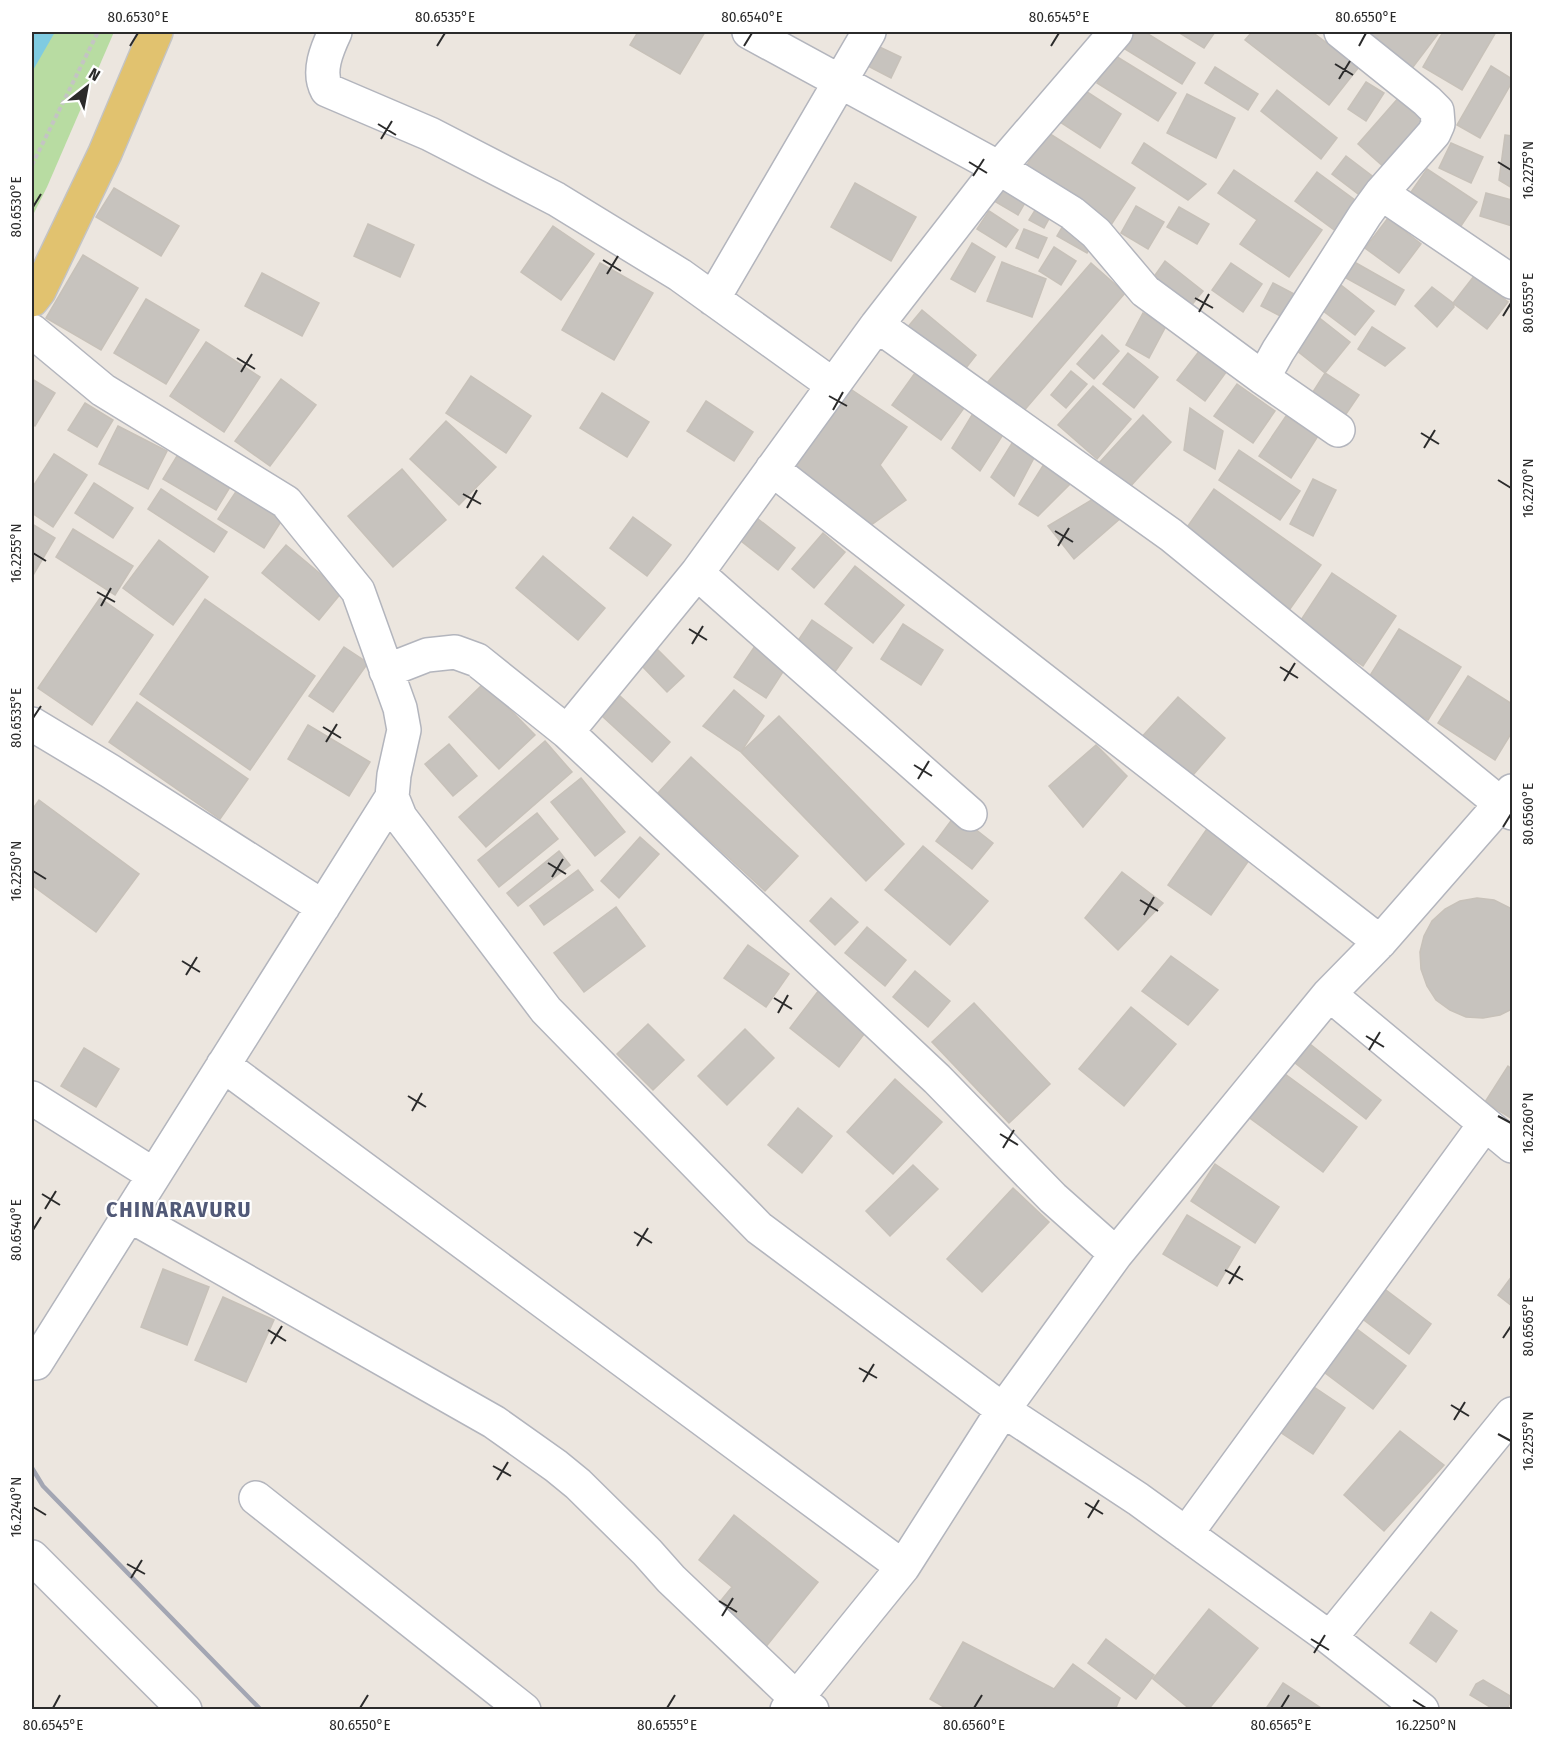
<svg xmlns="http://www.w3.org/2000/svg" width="1544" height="1741" viewBox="0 0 1544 1741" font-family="'Fira Sans Condensed',sans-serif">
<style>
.green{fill:#b8dca2}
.water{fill:#7fcbe1}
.building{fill:#c7c3be;stroke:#c7c1b9;stroke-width:1.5}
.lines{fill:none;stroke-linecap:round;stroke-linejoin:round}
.minor-casing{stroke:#b3b5bd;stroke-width:36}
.major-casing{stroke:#c4c4c4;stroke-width:36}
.path{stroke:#c4c4c4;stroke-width:4;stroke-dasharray:4.5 3;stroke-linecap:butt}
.minor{stroke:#fff;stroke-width:33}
.major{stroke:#e1c26f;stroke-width:33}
.rail{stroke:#a3a6b3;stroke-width:4.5}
.ticks{fill:none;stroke:#2b2b2b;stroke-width:2}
.labels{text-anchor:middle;stroke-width:4.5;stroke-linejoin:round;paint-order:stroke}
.district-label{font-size:22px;font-weight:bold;letter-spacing:1.5px;fill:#515977;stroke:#fff}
.neatline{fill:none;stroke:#2b2b2b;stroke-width:2}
.ticks-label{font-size:15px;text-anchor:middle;fill:#2b2b2b}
</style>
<rect width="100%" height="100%" fill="#ece6df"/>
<path class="green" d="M32 32H114L47 187 32 217Z"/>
<path class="water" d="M32 32H55L32 72Z"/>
<path class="building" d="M638 32H705L680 74 630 45Z
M1136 32H1145L1195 63 1182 84 1125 49Z
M1178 32H1215L1204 48Z
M1252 32H1312L1359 67 1329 105 1245 40Z
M1358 32H1435L1438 34 1410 71Z
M1443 32H1496L1462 90 1423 67Z
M869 42 901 57 891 78 860 62Z
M1114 55 1176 93 1158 121 1097 83Z
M1491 66 1512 79V82L1480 138 1457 125Z
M1215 67 1258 94 1248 110 1205 83Z
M1366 82 1384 93 1366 121 1348 109Z
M1081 88 1121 114 1100 148 1060 122Z
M1277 90 1337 138 1321 159 1261 111Z
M1187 94 1235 118 1216 158 1167 133Z
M1400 96 1429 122 1386 169 1358 144Z
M1047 132 1135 188 1111 225 1024 170Z
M1505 135 1512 136V188L1499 180Z
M1144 143 1206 184 1188 200 1132 163Z
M1451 143 1483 157 1471 183 1439 168Z
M1346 156 1380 182 1366 200 1332 174Z
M1427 169 1477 202 1461 226 1411 192Z
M1234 170 1322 230 1289 277 1240 244 1257 220 1218 193Z
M1317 172 1363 206 1341 235 1295 201Z
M855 183 916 217 891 261 831 227Z
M998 184 1026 201 1018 215 994 201Z
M114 188 179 226 161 256 96 217Z
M1486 193 1512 200V226L1480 216Z
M1136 206 1164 222 1148 249 1121 233Z
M1037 207 1051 215 1044 228 1029 220Z
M1179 207 1209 224 1197 244 1167 227Z
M989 211 1018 230 1006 247 977 229Z
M1388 218 1421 244 1399 273 1365 248Z
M368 224 414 245 400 277 354 256Z
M1064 224 1094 241 1087 253 1057 236Z
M553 226 594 254 561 300 521 272Z
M1024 229 1047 238 1038 258 1016 248Z
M972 243 995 257 975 292 951 279Z
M1054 247 1076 261 1061 285 1039 271Z
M83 255 138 288 101 350 46 318Z
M1349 259 1404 290 1395 305 1344 277Z
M1165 261 1203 291 1190 307 1153 278Z
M1002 262 1046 279 1032 317 987 301Z
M600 263 653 293 614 360 562 330Z
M1091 263 1125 293 1022 413 987 383Z
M1231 263 1262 284 1243 312 1212 290Z
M262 273 319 303 302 336 245 306Z
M1474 276 1508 302 1487 329 1453 303Z
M1273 283 1300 297 1288 320 1261 306Z
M1341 285 1374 311 1355 335 1322 310Z
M1432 287 1453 303 1454 307 1437 327 1415 306Z
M146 299 199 330 166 384 114 353Z
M922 310 976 355 962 373 907 328Z
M1143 313 1166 326 1149 358 1126 345Z
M1317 316 1350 342 1325 373 1292 347Z
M1372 327 1405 348 1385 366 1358 349Z
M1102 335 1119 351 1094 379 1077 364Z
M206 342 260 377 224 432 170 396Z
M1200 350 1227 371 1205 401 1177 380Z
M1128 353 1158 377 1134 408 1103 384Z
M1071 371 1087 384 1066 408 1051 395Z
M915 373 964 408 941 440 892 405Z
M1325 373 1359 395 1344 417 1311 395Z
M471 376 531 416 506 453 446 413Z
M32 379 55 393 35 426 32 424Z
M281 379 316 405 270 466 235 441Z
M840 382 907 427 880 465 906 500 871 525 783 467Z
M1237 384 1275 411 1253 443 1214 416Z
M1093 386 1131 419 1097 459 1058 425Z
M602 393 649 422 627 457 580 428Z
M706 401 753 432 734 461 687 431Z
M85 403 113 420 97 447 68 430Z
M1190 408 1223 431 1215 469 1184 450Z
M975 410 1004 433 980 471 952 448Z
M1143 415 1171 442 1128 489 1099 463Z
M1286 416 1318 436 1291 478 1259 456Z
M446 421 496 467 459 505 410 459Z
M118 426 167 451 148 489 99 464Z
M1014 440 1036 454 1014 496 991 477Z
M1239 450 1300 491 1280 520 1219 480Z
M54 454 87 475 53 527 32 513V488Z
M177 456 230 487 216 510 163 479Z
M1044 464 1071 483 1038 516 1019 504Z
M402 469 446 520 393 567 348 516Z
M1313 479 1336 490 1313 536 1290 524Z
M94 483 133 508 113 538 75 513Z
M161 489 227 532 214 552 148 509Z
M1214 489 1321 565 1290 609 1183 533Z
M237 490 282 520 264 548 218 519Z
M1095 498 1123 516 1074 559 1048 526Z
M753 515 795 548 778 570 736 537Z
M633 517 671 545 647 576 610 548Z
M32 524 55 538 32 577Z
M73 529 133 566 115 595 56 557Z
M823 533 845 552 814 588 792 569Z
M159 540 208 577 173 625 123 588Z
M286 545 342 592 319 620 262 573Z
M543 556 605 608 578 640 516 588Z
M855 566 904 605 873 643 825 604Z
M1332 573 1396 616 1363 666 1299 623Z
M100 598 153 635 92 725 38 688Z
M205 599 315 676 250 770 140 694Z
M812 620 852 648 834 673 795 645Z
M903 624 943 650 921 685 881 659Z
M1399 629 1461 667 1428 720 1366 682Z
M757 643 788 664 766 698 734 677Z
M344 647 368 663 333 712 309 696Z
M657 649 684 676 667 692 641 665Z
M1468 676 1512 704V732L1495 760 1438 723Z
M484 683 535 735 499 769 449 717Z
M734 690 764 716 741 752 703 726Z
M620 696 670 742 652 762 602 716Z
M1178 697 1225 738 1187 782 1139 740Z
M137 702 248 779 220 819 109 742Z
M779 716 904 844 866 881 741 752Z
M308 725 370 762 349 796 288 759Z
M545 741 572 772 486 847 459 817Z
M449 744 477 776 453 796 425 764Z
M1096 745 1127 776 1083 827 1049 786Z
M691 757 798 856 765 891 658 793Z
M581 778 625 832 595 856 551 802Z
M39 800 139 874 96 932 32 885V810Z
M537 813 558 839 499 887 478 860Z
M956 814 993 843 972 869 936 841Z
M1211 823 1254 853 1211 915 1168 885Z
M640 837 659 854 619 898 601 881Z
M923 846 988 901 950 945 885 890Z
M559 851 570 865 518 906 507 893Z
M578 870 593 890 544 925 530 906Z
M1122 872 1163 903 1118 950 1085 918Z
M831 898 858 922 835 945 810 921Z
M1477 898 1494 900 1512 909V1009L1500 1015 1483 1018 1466 1017 1450 1010 1436 1000 1427 986 1421 969 1420 952 1424 936 1432 921 1445 909 1460 901Z
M616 907 645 946 584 992 554 953Z
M867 927 906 960 885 986 845 953Z
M748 945 789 974 766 1007 724 978Z
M1171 956 1218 990 1188 1025 1142 991Z
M915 971 950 1001 928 1027 893 997Z
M819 990 868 1029 839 1067 790 1028Z
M974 1003 1050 1084 1009 1123 932 1042Z
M1131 1007 1176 1044 1124 1106 1079 1069Z
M648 1024 684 1060 653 1090 617 1054Z
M745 1029 774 1058 727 1105 698 1076Z
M1310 1044 1381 1100 1366 1119 1295 1063Z
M84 1048 119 1069 96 1107 61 1086Z
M1508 1066 1512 1069V1119L1485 1102Z
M1281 1071 1357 1127 1323 1172 1247 1116Z
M895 1079 942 1122 893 1174 847 1132Z
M798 1108 832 1136 802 1173 768 1145Z
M1215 1164 1279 1207 1255 1243 1191 1201Z
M913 1165 938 1189 890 1236 866 1211Z
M1013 1188 1049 1222 982 1292 947 1259Z
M1187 1215 1240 1247 1217 1286 1163 1254Z
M163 1269 209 1287 187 1345 141 1327Z
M1512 1276V1306L1498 1295Z
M1378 1284 1431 1324 1409 1354 1356 1314Z
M223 1297 274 1320 246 1382 195 1360Z
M1349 1323 1406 1366 1373 1409 1316 1366Z
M1305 1381 1345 1408 1313 1454 1274 1428Z
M1400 1431 1444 1465 1384 1531 1344 1495Z
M734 1515 818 1582 760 1654 710 1614 732 1587 699 1560Z
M1209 1609 1258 1648 1208 1710H1191L1153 1679Z
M1431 1612 1457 1631 1436 1662 1410 1643Z
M1106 1639 1154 1675 1136 1699 1088 1663Z
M963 1642 1054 1689 1073 1664 1120 1698 1115 1710H1049L1045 1707 1044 1710H949L930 1699Z
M1483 1680 1512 1697 1507 1710H1495L1470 1695 1476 1684Z
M1283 1683 1324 1710H1265Z"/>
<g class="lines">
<g class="minor-casing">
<path id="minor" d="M335 32C327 49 317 72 327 90L430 134 556 199 680 275 833 385
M749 32 999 168 1072 213 1096 233 1145 291 1263 378 1338 430
M1381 193 1512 282
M713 299 869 32
M877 325 1171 535 1512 813
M32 331 103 390 286 502 358 591 400 708 404 730 394 775 392 797 400 817 546 1010 759 1228 1003 1410 1138 1499 1330 1638 1422 1710
M1263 378 1278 351 1365 215 1381 193 1434 133 1438 124 1437 111 1427 101 1341 32
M772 469 1380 942
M697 573 970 814
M386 671 427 655 455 652 477 660 567 732 937 1079 1053 1198 1116 1254
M32 724 110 771 323 907
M567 732 697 573 877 325 999 168 1116 32
M1329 994 1512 1146
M223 1065 903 1567
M32 1098 154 1175
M129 1215 494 1422 556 1466 578 1484 647 1552 671 1579 796 1698 812 1710
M36 1363 392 797
M256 1498 524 1710
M1186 1534 1485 1124
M32 1557 185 1710
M1330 1638 1512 1414
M787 1710 903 1567 1003 1410 1116 1254 1329 994 1380 942 1512 791"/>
</g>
<g class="major-casing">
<path id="major" d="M32 300 39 291 105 153 156 32"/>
</g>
<path class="path" d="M32 165 98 32"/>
<use href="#minor" class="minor"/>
<use href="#major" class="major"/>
<path class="rail" d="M32 1468 43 1486 261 1710"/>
</g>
<path class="ticks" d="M130 46 138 33M437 46 445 33M744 46 752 33M1051 46 1059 33M1359 46 1366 33M1335 64 1353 75M1339 79 1350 61M378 124 396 135M381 139 392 121M969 162 987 173M1498 162 1511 170M973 176 984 159M33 207 41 194M603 260 621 271M607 274 618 256M1195 298 1213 308M1199 312 1209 294M1503 316 1511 303M237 358 255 369M241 372 252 354M829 396 847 406M833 410 843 392M1421 433 1439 444M1424 448 1435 430M1498 480 1511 488M463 494 481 504M467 508 477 490M1055 531 1073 542M1058 546 1069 528M33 553 46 561M97 592 115 602M101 606 111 588M689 629 707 640M692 644 703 626M1280 667 1298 678M1284 681 1295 663M33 718 41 706M323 727 341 738M326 742 337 724M914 765 932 776M918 779 929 761M1503 827 1511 814M548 863 566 874M33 871 46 879M552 877 563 859M1140 900 1158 911M1144 915 1154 897M182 961 200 972M186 975 197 957M774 998 792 1009M778 1013 788 995M1366 1036 1384 1047M1369 1050 1380 1032M408 1096 426 1107M412 1111 422 1093M1498 1116 1511 1123M1000 1134 1018 1145M1003 1148 1014 1130M42 1194 60 1205M45 1209 56 1191M33 1230 41 1217M634 1232 652 1243M637 1246 648 1228M1225 1270 1243 1280M1229 1284 1240 1266M268 1330 286 1341M1503 1338 1511 1326M271 1344 282 1326M859 1368 877 1378M863 1382 874 1364M1451 1405 1469 1416M1454 1420 1465 1402M1498 1434 1511 1441M493 1466 511 1476M497 1480 508 1462M1085 1503 1103 1514M33 1507 46 1515M1088 1518 1099 1500M127 1564 145 1574M131 1578 142 1560M719 1601 737 1612M722 1616 733 1598M1311 1639 1329 1650M1314 1653 1325 1635M1413 1700 1426 1708M53 1708 60 1695M360 1708 368 1695M667 1708 675 1695M974 1708 982 1695M1281 1708 1289 1695"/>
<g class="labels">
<g class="district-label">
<text x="179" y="1217">CHINARAVURU</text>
</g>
</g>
<rect width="1544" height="1741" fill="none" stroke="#ffffff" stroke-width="66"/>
<g transform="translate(87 87) rotate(31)" stroke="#ffffff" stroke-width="4.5" paint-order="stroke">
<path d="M0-4.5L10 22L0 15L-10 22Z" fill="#2b2b2b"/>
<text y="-9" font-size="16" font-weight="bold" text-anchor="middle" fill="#2b2b2b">N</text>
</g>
<rect x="33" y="33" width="1478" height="1675" class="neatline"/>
<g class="ticks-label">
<text x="138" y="22">80.6530°E</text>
<text x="445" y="22">80.6535°E</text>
<text x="752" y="22">80.6540°E</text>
<text x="1059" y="22">80.6545°E</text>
<text x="1366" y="22">80.6550°E</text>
<text transform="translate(1528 170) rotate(-90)" y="5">16.2275°N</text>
<text transform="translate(16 207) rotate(-90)" y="5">80.6530°E</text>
<text transform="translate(1528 303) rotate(-90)" y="5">80.6555°E</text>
<text transform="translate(1528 488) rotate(-90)" y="5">16.2270°N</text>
<text transform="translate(16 553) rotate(-90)" y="5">16.2255°N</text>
<text transform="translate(16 718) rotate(-90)" y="5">80.6535°E</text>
<text transform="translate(1528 814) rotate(-90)" y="5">80.6560°E</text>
<text transform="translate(16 871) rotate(-90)" y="5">16.2250°N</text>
<text transform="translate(1528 1123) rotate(-90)" y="5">16.2260°N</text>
<text transform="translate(16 1230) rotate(-90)" y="5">80.6540°E</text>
<text transform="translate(1528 1326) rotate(-90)" y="5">80.6565°E</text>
<text transform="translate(1528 1441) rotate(-90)" y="5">16.2255°N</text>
<text transform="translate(16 1507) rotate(-90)" y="5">16.2240°N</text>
<text x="53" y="1730">80.6545°E</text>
<text x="360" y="1730">80.6550°E</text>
<text x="667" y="1730">80.6555°E</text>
<text x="974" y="1730">80.6560°E</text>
<text x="1281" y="1730">80.6565°E</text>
<text x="1426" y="1730">16.2250°N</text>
</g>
</svg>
